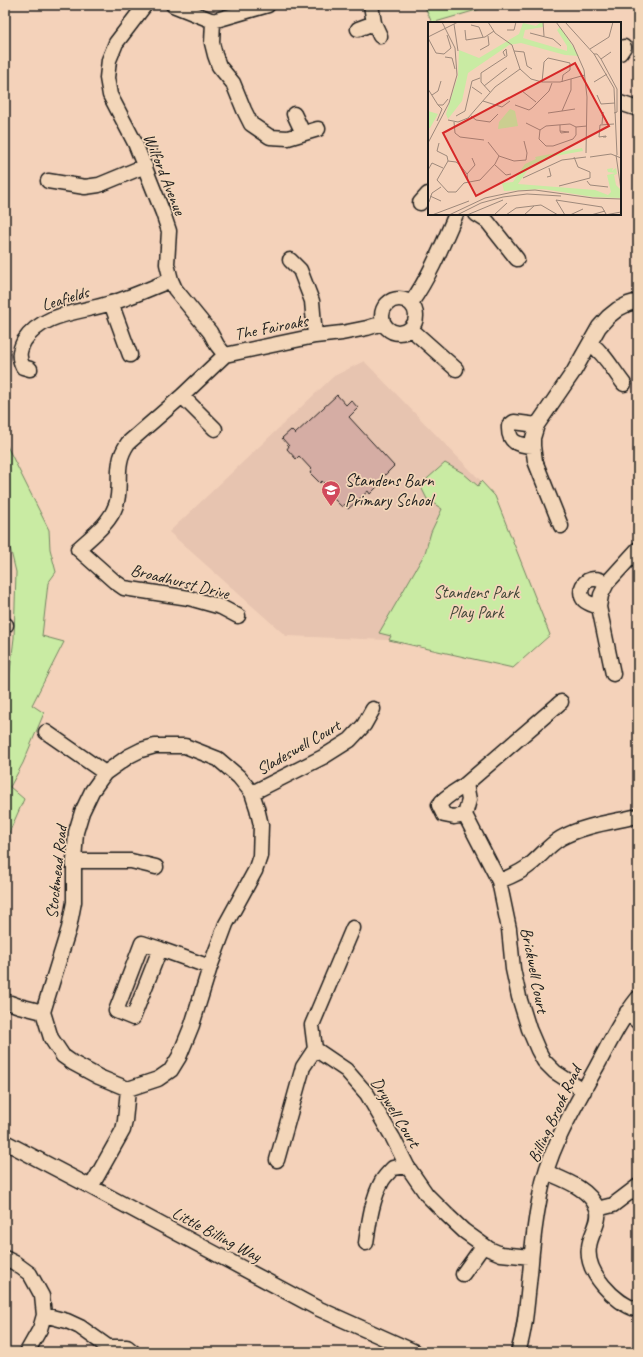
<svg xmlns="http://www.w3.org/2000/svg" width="643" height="1357" viewBox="0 0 643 1357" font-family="Caveat,sans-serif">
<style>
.built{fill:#e7c4b0}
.green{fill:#c9eba3;stroke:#728460}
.building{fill:#d5ada4;stroke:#1c1c1c}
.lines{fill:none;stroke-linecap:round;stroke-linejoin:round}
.minor-casing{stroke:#1c1c1c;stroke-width:17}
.minor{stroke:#f3d6b9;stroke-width:14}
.labels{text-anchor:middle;stroke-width:3.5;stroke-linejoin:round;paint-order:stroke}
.street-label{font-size:17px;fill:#1c1c1c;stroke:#f3d6b9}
.poi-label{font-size:17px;fill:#1c1c1c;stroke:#f3d6b9;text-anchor:start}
.park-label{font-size:17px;fill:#3f4537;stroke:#f3d6b9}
.inset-road{fill:none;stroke:#9e897b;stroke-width:1}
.view{fill:#d62828;fill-opacity:0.15;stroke:#d62828;stroke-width:2}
.inset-edge{fill:none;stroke:#1c1c1c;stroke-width:2}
</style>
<rect width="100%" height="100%" fill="#f4d2ba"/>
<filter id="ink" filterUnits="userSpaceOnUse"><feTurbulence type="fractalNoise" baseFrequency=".025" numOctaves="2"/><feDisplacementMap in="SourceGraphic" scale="8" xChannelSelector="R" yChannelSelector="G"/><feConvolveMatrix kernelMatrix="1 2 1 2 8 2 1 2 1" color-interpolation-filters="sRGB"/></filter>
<g filter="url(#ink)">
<path class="built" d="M364 361 481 481 389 640 286 636 169 532 334 376Z"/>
<path class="green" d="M424 5H477L480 9 432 23Z
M5 442 49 530 50 549 56 572 48 583 42 636 64 642 32 705 44 713 23 763 10 787 24 799 5 842V711L14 638 16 572 5 527Z
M445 463 463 473 478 486 481 481 495 496 550 635 513 668 389 640 391 636 379 633 425 553 431 532 442 509 427 499 420 485Z"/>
<path class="building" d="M337 395 346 405 351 400 358 408 349 417 394 466 378 482 380 484 370 494 368 491 348 509 344 504 342 507 332 497 334 494 322 481 320 483 310 473 312 470 299 456 296 459 287 449 289 446 282 438 291 430 295 434Z"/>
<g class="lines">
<g class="minor-casing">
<path id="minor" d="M145 5 116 43 109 60 107 78 110 95 135 143 163 213 169 231 167 264 171 280 175 289 210 332 217 345 225 355
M173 5 213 21 268 5
M371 5 374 23 380 36
M213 21 212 43 215 55 219 66 233 83 244 110 251 124 270 137 288 138 318 129
M358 29 374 23
M620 53 624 47
M620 103 638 109
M294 114 303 133
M48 181 85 187 99 185 145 166
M420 203 428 194 429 195
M476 214 487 221 517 259
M290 260 300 270 312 301 315 336
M382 316a17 17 0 1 1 34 0a17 17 0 1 1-34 0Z
M111 303 130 355
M411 303C431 274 442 246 456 214
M411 329 456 369
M590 343C605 354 613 370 624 384
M30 369 23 367C18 357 19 351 24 341 43 312 81 313 111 303 132 297 151 288 171 280
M182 396 215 429
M533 446C518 445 508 443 509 426L514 422 537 425
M561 526 535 461 533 446V438L537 425 574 371 599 327 608 317 618 309 628 304 638 301
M599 607C594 605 588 604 584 600 577 591 584 578 595 579 599 579 603 581 607 583
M238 616 221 607 189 598 124 588 114 581 78 549C92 536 110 523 116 505 121 491 117 476 120 462 121 455 124 449 128 443L182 396 225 355 315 336 342 333 367 328 383 323
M5 625H6
M613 674 599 607 601 595 607 583 638 549
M561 702 466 784 469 800 465 815 499 881 509 929 513 969 519 997 529 1029 538 1050 544 1061 555 1072 584 1091
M46 732 105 773
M252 793 323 757 350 740 364 725 373 709
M465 815 454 817 444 815 439 805C446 795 456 792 466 784
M74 861H131L156 867
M499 881C510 877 522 872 531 864 542 855 549 845 561 838 584 825 613 822 638 816
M353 928 312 1025 315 1049 346 1070 367 1094 393 1138 407 1166 427 1195 446 1214 464 1231 489 1249 501 1254 531 1257
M160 949 142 943 116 1011 133 1018 160 949 210 967
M5 1001 19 1006 43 1012
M627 1012 638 1022
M5 1142 91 1187 317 1308 415 1352
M277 1160 303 1067 315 1049
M546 1172C564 1180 589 1188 597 1208 602 1221 590 1234 589 1247 585 1272 615 1304 638 1310
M91 1187 123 1130 125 1121 128 1089 99 1077 73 1063 63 1056 51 1038 43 1012 69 928 74 902V861L76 832 82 812 92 791 105 773 129 756 141 750 155 746H185L218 759 239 777 252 793 257 808 261 825 260 856 255 871 226 924 210 967 192 1025 179 1057 171 1070 158 1079 128 1089
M597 1209 613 1205 638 1186
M366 1243C369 1223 372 1199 382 1181 385 1176 389 1172 393 1168L407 1166
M5 1258 15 1263 30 1274 42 1296 44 1315 40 1329 27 1352
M463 1274 483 1246
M44 1315 67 1321 80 1327 115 1352
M109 1347H127L133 1352
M518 1352C526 1327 527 1300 530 1274 532 1248 535 1221 540 1196 548 1150 574 1108 596 1068 609 1044 621 1019 638 998"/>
</g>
<use href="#minor" class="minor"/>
</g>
</g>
<defs>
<g id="school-pin" transform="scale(1)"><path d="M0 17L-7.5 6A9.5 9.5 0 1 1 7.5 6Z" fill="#d1495b" stroke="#f3d6b9"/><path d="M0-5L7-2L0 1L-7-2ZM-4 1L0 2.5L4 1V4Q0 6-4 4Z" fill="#fff"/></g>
</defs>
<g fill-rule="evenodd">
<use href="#school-pin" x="331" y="490"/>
</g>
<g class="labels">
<g class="street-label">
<text transform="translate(165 174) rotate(68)" y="6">Wilford Avenue</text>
<text transform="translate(65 298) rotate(-17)" y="6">Leafields</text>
<text transform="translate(271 327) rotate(-11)" y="6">The Fairoaks</text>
<text transform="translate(180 581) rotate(14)" y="6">Broadhurst Drive</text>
<text transform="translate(298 747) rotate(-30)" y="6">Sladeswell Court</text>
<text transform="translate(56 872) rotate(-84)" y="6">Stockmead Road</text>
<text transform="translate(535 970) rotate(79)" y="6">Brickwell Court</text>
<text transform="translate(396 1112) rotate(59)" y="6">Drywell Court</text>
<text transform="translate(554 1114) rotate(-65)" y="6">Billing Brook Road</text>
<text transform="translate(217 1234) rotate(28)" y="6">Little Billing Way</text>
</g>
<g class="poi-label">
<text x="345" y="486">Standens Barn<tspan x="345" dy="20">Primary School</tspan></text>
</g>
<g class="park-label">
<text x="476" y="598">Standens Park<tspan x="476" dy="20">Play Park</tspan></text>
</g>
</g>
<g transform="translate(428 22)">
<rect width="193" height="193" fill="#f4d2ba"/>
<path d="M113 0H115V5L97 8 95 16 139 29V24L129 8 132 5 151 34 137 33 93 21 81 23 40 51 34 79 20 97 18 92 30 54 31 28 51 36 91 12 95 1 108 4ZM82 87 87 89 90 104 70 107 71 100ZM0 89 10 92 2 106H0ZM154 126 155 129 127 134 103 143 90 162 167 168 180 173 183 170 179 153 188 151 180 150 179 147 185 146 184 149 188 146 189 152 186 153 188 163 193 168V176L165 175 115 167 76 169 74 161 85 160 97 142 108 137 107 135Z" fill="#c9eba3"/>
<path class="inset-road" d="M60 0 67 11 84 23 92 47 103 57 114 60H132L157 53M115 0 116 14M128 0 145 23 156 48 159 75 158 131M137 0 166 32 186 66 189 133M26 2 30 29M43 3 51 5 55 15M37 8 38 18 57 15 66 9M79 8H86L88 0M102 11 125 17 133 24M0 15 30 0M0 16 8 31 16 32 23 26 19 13M162 27 181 15 185 0M52 28 61 23 60 14M86 29 96 30 99 44 104 47M166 32H169L173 37 189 67V90L186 91M17 35 24 36 27 47M173 37 183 30M114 60 116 40 120 36 142 41V48L135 53 134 60M166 60 179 52M56 64 79 46M44 65 54 72M0 67 10 83M94 69 108 80M62 70 53 60V51L79 34 78 27 75 30 77 34M4 73 10 69 13 59M169 73 173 82 187 81M55 79 74 85 82 79M10 83H15L20 77M87 83 101 88 104 86 121 69 124 61M134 89 147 87M120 91 134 89 143 68V57M28 94 37 89 44 59 52 56M43 94 48 98 62 100 70 92M174 94 175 90 174 102M20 98 30 100 40 96 67 65 92 47M9 99 14 87 10 83M26 100 27 111 32 115 56 118M98 101 112 108M132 103V109L141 110 133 111 132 109M148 105 142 102 118 104 112 108 111 117 118 124H125L145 117 148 113V105L159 104M175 115H178V114L171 115 172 103 186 102M60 120 71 134 86 139 98 138 99 131 96 119M0 121 21 81 29 53 27 26 14 0M188 133 193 168M162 135 183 132 193 136M20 139 28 140 32 143 39 152 40 159M67 143 78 153 83 152M0 148 4 141 15 146M39 152 47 143 44 136M119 155 123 154 121 146M95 156 134 138 158 135M9 158 20 170H28L36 161 52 158 67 142 71 134M9 158 20 139 19 134 9 129 11 121M159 159 162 163 180 165M131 164 162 156V150L150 145 146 135M2 174 13 179M128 178 174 185 178 192M128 178 137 193M1 180 4 171 13 165M4 193 41 179M21 193 57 176 90 169 107 168 165 176 193 177M29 193 53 181 75 175 99 172 133 174M39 193 75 178M66 193 79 181M78 193 88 186 113 183 130 193M96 193 106 184M142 193 155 187M163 193 177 189M177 193 193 190"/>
<path class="view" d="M147 41 181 104 48 174 15 111Z"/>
<rect width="193" height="193" class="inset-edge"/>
</g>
<rect width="643" height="1357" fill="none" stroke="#f3d6b9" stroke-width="20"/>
<rect x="10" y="10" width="623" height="1337" fill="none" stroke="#1c1c1c" stroke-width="1.5" filter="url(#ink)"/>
</svg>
